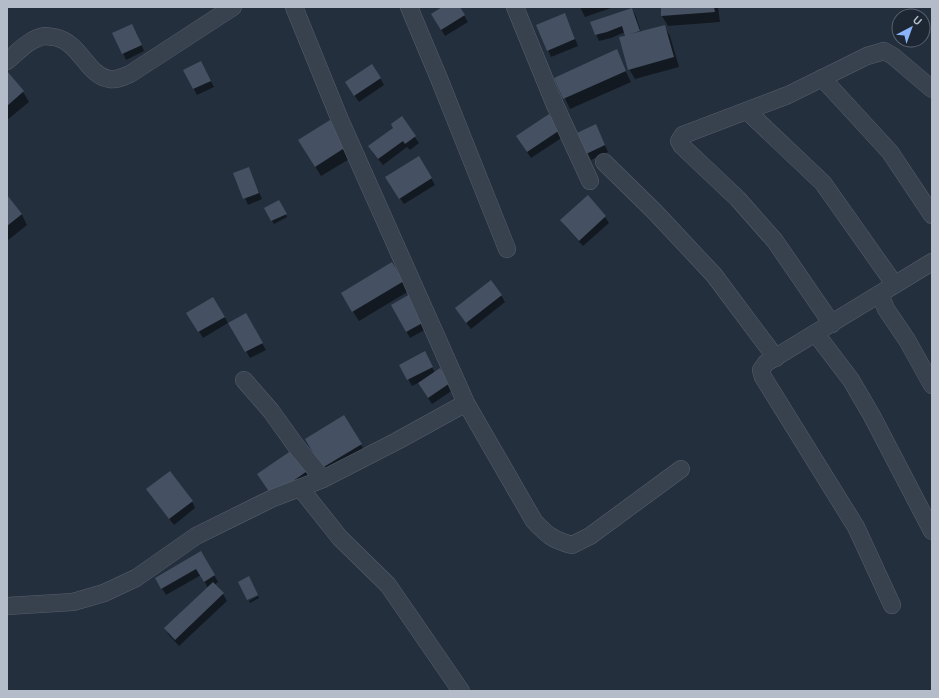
<svg xmlns="http://www.w3.org/2000/svg" width="939" height="698" viewBox="0 0 939 698" font-family="'DM Sans',sans-serif">
<style>
.shadow{fill:#0007}
.building{fill:#455162}
.lines{fill:none;stroke-linecap:round;stroke-linejoin:round}
.minor-casing{stroke:#565f6c;stroke-width:18}
.minor{stroke:#38414e;stroke-width:17}
</style>
<rect width="100%" height="100%" fill="#242f3e"/>
<path class="shadow" d="M444 7H459L468 22 445 36 436 21Z
M580 7H610L611 8 585 17Z
M662 7H718L720 22 668 26 662 16Z
M632 9 636 16 641 32 664 26 670 36 679 67 635 79 629 69 626 36 625 32 611 38 599 41 596 34Z
M568 21 578 46 551 57 548 50Z
M136 32 144 51 126 60 123 53Z
M616 51 631 82 570 109 555 78Z
M204 69 214 87 197 95 184 70Z
M7 73 23 92 29 102 7 120Z
M380 78 384 85 359 102 350 89Z
M401 118 419 143 410 150 407 147 383 165 373 153Z
M329 122 351 158 321 176 305 150Z
M559 130 563 137 531 158 521 143Z
M599 132 608 152 591 160 578 133Z
M249 168 262 199 248 205 235 174Z
M431 178 435 185 404 204 390 184Z
M7 196 22 215 27 225 7 241Z
M588 197 605 217 609 223 583 246 565 226 562 220Z
M279 201 287 217 274 224 266 208Z
M392 263 409 291 359 321 342 294Z
M501 295 505 302 471 329 456 309Z
M213 298 228 323 203 338 188 313Z
M392 305 428 328 410 338Z
M246 315 266 350 250 358 230 323Z
M428 359 435 373 440 370 453 390 432 404 418 383 412 386 400 365Z
M344 416 367 455 329 477 306 439Z
M295 449 315 480 278 505 258 474Z
M152 496 192 501 195 508 174 525Z
M201 552 218 582 214 585 223 594 227 601 179 646 169 635 165 628 208 588 201 575 166 595 156 579Z
M258 596 259 598 250 603 249 601Z"/>
<path class="building" d="M442 7H460L465 15 441 30 431 14Z
M661 7H714L715 12 661 16Z
M632 8 640 31 630 34 665 25 674 57 628 70 619 37 625 36 622 26 607 32 595 35 590 22Z
M565 13 575 39 547 51 536 25Z
M132 24 142 45 122 54 112 33Z
M617 49 626 71 563 99 554 78Z
M201 61 211 81 193 89 183 70Z
M372 64 381 78 354 96 345 82Z
M7 71 24 91 7 106Z
M549 114 560 130 527 152 516 136Z
M402 116 416 136 405 144 403 141 378 159 368 146 393 128 391 124Z
M330 120 346 147 315 167 298 140Z
M596 124 605 145 586 154 577 133Z
M419 156 432 178 399 199 385 177Z
M249 167 259 193 243 199 233 173Z
M7 195 22 214 7 226Z
M588 195 606 216 579 241 560 220Z
M279 200 287 214 271 221 264 208Z
M392 262 404 281 352 312 341 293Z
M491 280 502 295 466 323 455 308Z
M410 294 426 321 406 332 391 305Z
M213 297 225 317 198 332 186 313Z
M246 313 263 343 245 352 228 323Z
M425 351 433 367 407 380 399 365Z
M440 368 450 383 428 398 418 383Z
M344 415 362 444 322 468 305 439Z
M295 448 310 469 272 496 257 474Z
M170 471 193 501 169 519 146 489Z
M201 551 215 575 204 582 196 569 161 589 155 578Z
M249 576 258 595 247 600 238 582Z
M213 582 224 593 175 640 164 628Z"/>
<g class="lines">
<g class="minor-casing">
<path id="minor" d="M294 7 340 120 466 403 534 521C547 535 553 540 572 545L590 536 681 469
M409 7 440 81 507 249
M515 7 555 105 590 181
M7 61C18 52 30 38 45 36 48 36 52 37 54 37 81 42 86 75 109 79 117 80 123 77 130 74L233 7
M822 78 890 152 932 215
M747 111 823 183 895 285
M604 162 655 212 714 275 776 358
M880 294 886 309 907 340 932 385
M832 324 775 241 738 199 682 146 679 141 683 135 788 95 867 56 884 51 893 56 932 89
M816 334 851 380 872 416 932 531
M244 380 271 411 296 446 323 479
M301 489 340 538 388 585 461 691
M892 605 856 527 763 377 761 370 766 363 932 262
M7 606 73 602 104 593 136 578 196 536 273 498 323 479 397 441 466 403"/>
</g>
<use href="#minor" class="minor"/>
</g>
<rect width="939" height="698" fill="none" stroke="#b4bcc9" stroke-width="16"/>
<g transform="translate(911 28) rotate(41)"><circle r="19" fill="#1d2633" stroke="#59626f"/>
<path d="M0-3L7 15L0 10L-7 15Z" fill="#8ab4f8"/>
<text y="-6" font-size="11" font-weight="bold" text-anchor="middle" fill="#b4bcc9">U</text>
</g>
</svg>
